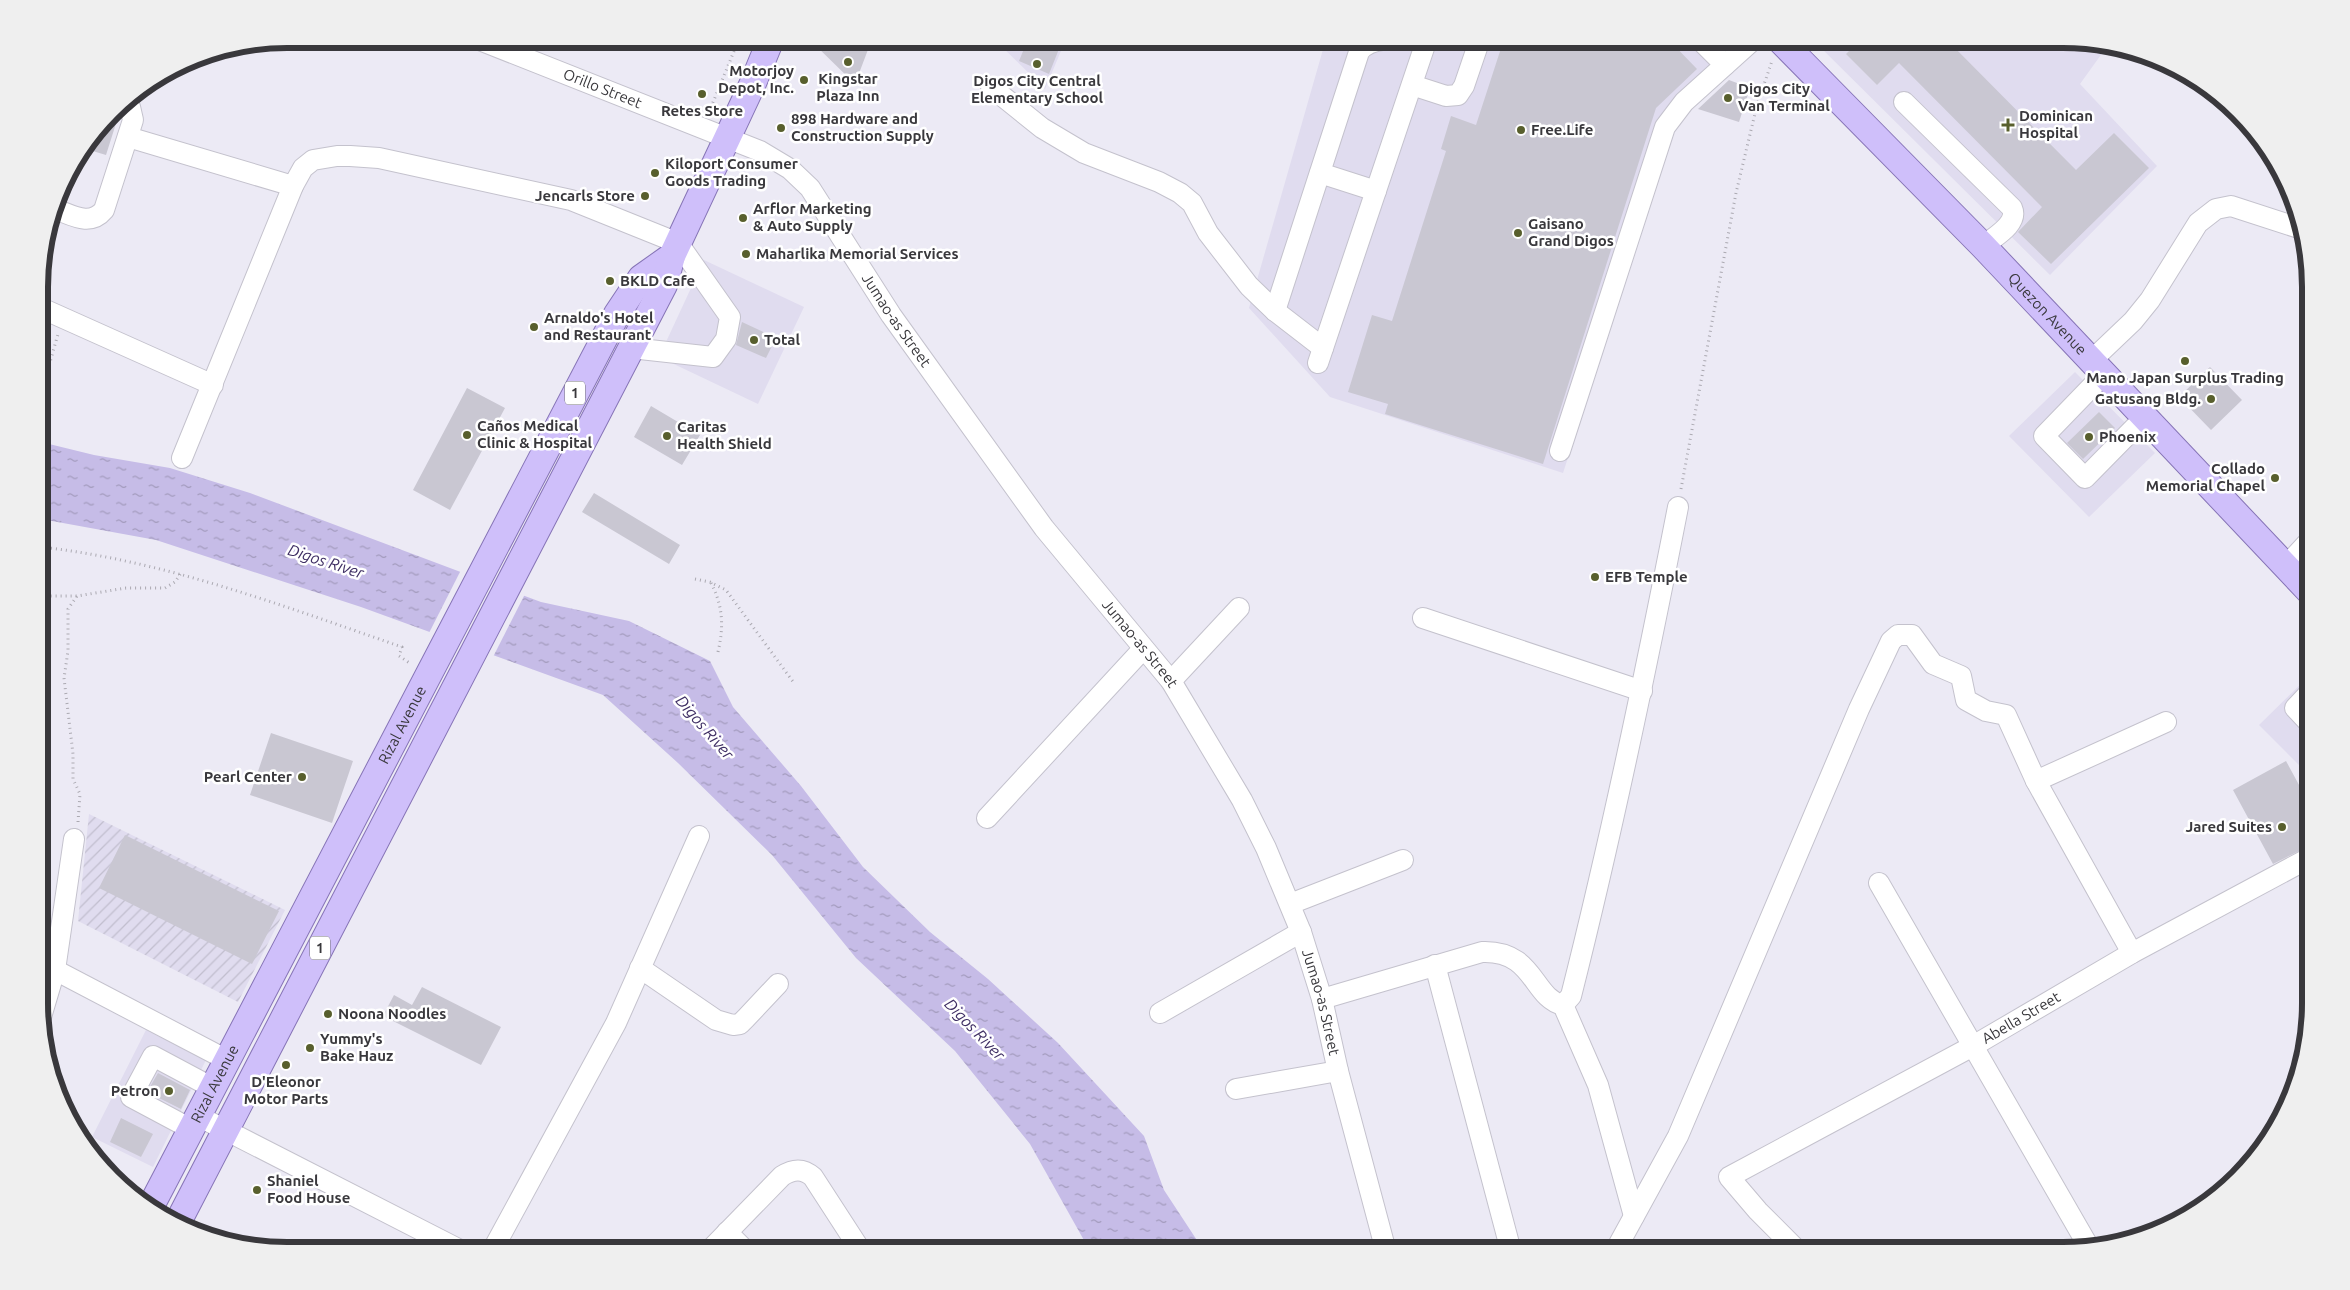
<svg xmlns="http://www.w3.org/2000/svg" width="2350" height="1290" viewBox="0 0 2350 1290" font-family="Ubuntu,sans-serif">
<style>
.built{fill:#e0dcef}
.industrial{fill:url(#industrial-furrows)}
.water{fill:url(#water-ripples)}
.pier{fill:#eceaf5}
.building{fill:#c9c7d2}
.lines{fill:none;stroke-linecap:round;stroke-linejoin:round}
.minor-casing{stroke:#c4c2cd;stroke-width:22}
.major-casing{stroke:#8674b6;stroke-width:28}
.path{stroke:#aba9b1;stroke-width:3;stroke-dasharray:1 4;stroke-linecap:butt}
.minor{stroke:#fff;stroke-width:20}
.major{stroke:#cfbffa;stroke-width:26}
.poi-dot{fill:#585f2d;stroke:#fff;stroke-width:2}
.labels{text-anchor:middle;stroke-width:5;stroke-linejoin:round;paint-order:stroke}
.shield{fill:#fff;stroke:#747476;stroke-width:1}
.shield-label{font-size:14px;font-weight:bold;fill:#39383c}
.poi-label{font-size:15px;font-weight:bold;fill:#39383c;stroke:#fff;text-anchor:start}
.street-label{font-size:15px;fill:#39383c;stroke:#fff}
.water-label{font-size:16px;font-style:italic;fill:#3f2f64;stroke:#fff}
.rim{fill:none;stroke:#39383c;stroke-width:6}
</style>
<defs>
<pattern id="industrial-furrows" width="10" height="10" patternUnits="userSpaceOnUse" patternTransform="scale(1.25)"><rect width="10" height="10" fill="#e0dcef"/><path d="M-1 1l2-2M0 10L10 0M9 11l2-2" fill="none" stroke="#c1bece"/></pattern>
<pattern id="water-ripples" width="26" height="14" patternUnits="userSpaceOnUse" patternTransform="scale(1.25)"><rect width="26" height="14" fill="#c6bce7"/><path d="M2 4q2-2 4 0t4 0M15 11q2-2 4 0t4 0" fill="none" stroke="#a29abc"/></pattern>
</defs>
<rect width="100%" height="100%" fill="#eceaf5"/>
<path class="built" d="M994 39H1066L1045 89Z
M1326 39H1750L1678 121 1563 473 1330 397 1249 308Z
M1812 39H2064L2108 45 2080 84 2157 166 2050 275Z
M704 260 804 307 758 404 659 357Z
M2075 372 2155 453 2089 517 2009 436Z
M2311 674V777L2259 725Z
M146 1030 206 1060 153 1167 92 1137Z"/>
<path class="industrial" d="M89 814 285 910 238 1002 78 921Z"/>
<path class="water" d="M41 442 94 455 170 468 250 493 541 602 629 621 710 661 733 707 801 786 863 867 930 932 988 979 1058 1043 1144 1136 1164 1190 1204 1251H1090L1030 1144 955 1051 856 958 772 855 678 763 603 695 361 607 156 540 41 519Z"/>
<path class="pier" d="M461 570 525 594 493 657 429 633Z"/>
<path class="building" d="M809 39H872L855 84Z
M1028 39H1063L1049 74 1019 61Z
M1504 39H1668L1697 69 1656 108 1543 464 1385 414 1388 404 1348 392 1372 315 1392 321 1446 151 1441 149 1451 116 1476 125Z
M1861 39H1946L2076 170 2114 133 2149 168 2051 264 2018 232 2042 207 1899 63 1877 85 1846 54Z
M1729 80 1750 88 1739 122 1698 109Z
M115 111 119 114 106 155 86 149Z
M742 322 776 338 766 358 736 345Z
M2210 367 2242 400 2211 430 2179 397Z
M467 388 505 408 450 510 413 490Z
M651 406 700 435 682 465 634 437Z
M2099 412 2115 428 2083 459 2067 443Z
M594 493 680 545 669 564 582 512Z
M271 733 353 761 332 823 250 795Z
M2286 761 2311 807V845L2273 864 2233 790Z
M125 835 279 911 252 964 99 888Z
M422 987 501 1027 481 1065 383 1016 394 995 412 1005Z
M158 1073 190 1090 181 1109 147 1092Z
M121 1118 153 1134 141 1157 110 1142Z"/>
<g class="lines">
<g class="minor-casing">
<g id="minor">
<path id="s1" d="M477 39 760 151 790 169 810 188 891 315 1044 528 1171 681 1242 800 1266 848 1301 932 1322 999 1338 1071 1386 1251"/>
<path d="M1699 39 1725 65"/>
<path d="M1412 85 1446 96 1458 95 1464 86 1480 39"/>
<path d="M991 87 1042 128 1084 153 1159 182 1180 193 1192 203 1208 233 1249 286 1275 311 1323 348"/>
<path d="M1904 102 2012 208C2019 224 1994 237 1983 246"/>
<path d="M128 137 293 186"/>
<path d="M1320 173 1376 191"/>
<path d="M55 209C72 215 90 227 104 210L133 120 130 107 122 102"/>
<path d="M41 308 213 385"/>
<path d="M1275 311 1359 52C1371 34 1408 40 1427 40"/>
<path d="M2091 361 2133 321 2150 300 2198 223 2216 209 2231 206 2302 229"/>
<path d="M1318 363 1427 39"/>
<path d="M2104 374 2044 436 2085 478 2144 418"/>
<path d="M1560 451 1665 127 1684 102 1754 39"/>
<path d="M182 458 293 186 303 168 313 160 337 156H350L379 158 571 200 678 243 730 317 726 339 713 357 631 348"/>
<path d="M2285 567 2311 539"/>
<path d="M1423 618 1642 691"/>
<path d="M1171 681 1239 608"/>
<path d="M2311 691 2295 708 2311 725"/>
<path d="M2036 781 2166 722"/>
<path d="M987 818 1143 649"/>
<path d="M1879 883 2090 1249"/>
<path d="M1290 904 1403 860"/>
<path d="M1435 965 1511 1251"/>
<path d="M640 968 716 1020 733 1025 740 1024 746 1018 778 984"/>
<path d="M55 970 227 1060"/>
<path d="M1322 999 1482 952C1535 950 1532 998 1563 1005L1598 1085 1634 1216"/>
<path d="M1563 1005 1571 996C1612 834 1646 671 1678 507"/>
<path d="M1160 1013 1301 932"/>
<path d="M41 1017 55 970 74 839"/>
<path d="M1236 1089 1338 1071"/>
<path d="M198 1116 462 1251"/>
<path d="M191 1129 131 1097 153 1056 213 1088"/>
<path d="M727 1232 746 1251"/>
<path d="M492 1251 616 1023 699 836"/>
<path d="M709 1251 782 1176C793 1169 803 1168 813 1177L861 1251"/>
<path d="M1615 1251 1678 1136 1859 709 1891 641 1898 635H1912L1933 664 1961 676 1966 700 1986 711 2006 715 2036 781 2132 953"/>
<path id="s2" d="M1798 1251 1758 1211 1729 1177 1973 1046 2132 953 2311 857"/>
</g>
</g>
<g class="major-casing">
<g id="major">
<path id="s3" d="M1779 39 1983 246 2311 593"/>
<path id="s4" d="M150 1208 617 314 641 278 672 256"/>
<path d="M177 1224 664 285 672 256 753 83 771 39"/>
</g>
</g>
<path class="path" d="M709 112 739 39
M41 387H43L58 334
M1681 489 1736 193 1757 105 1772 61
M41 547C166 561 283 606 402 647L399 656 411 664
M695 579 710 582 726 590 794 683
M711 583C723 606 724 626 718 652
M41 598 46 596H77
M78 822 80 794 73 779V754L64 678 68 651V609L77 596 126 588H165L175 582 181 573"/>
<use href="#minor" class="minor"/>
<use href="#major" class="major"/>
</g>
<g class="poi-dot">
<circle cx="848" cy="62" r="5"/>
<circle cx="1037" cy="64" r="5"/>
<circle cx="804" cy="80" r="5"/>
<circle cx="702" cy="94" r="5"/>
<circle cx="1728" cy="98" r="5"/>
<path d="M2005.5 117.5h5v5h5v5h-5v5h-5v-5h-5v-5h5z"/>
<circle cx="781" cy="128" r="5"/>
<circle cx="1521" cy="130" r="5"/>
<circle cx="655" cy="173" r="5"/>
<circle cx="645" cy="196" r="5"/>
<circle cx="743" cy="218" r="5"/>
<circle cx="1518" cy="233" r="5"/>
<circle cx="746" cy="254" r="5"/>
<circle cx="610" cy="281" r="5"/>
<circle cx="534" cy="327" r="5"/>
<circle cx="754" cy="340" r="5"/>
<circle cx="2185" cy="361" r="5"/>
<circle cx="2211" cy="399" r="5"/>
<circle cx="467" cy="435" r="5"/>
<circle cx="667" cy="436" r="5"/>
<circle cx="2089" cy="437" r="5"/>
<circle cx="2275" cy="478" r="5"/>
<circle cx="1595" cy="577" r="5"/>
<circle cx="302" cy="777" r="5"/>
<circle cx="2282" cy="827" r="5"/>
<circle cx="328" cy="1014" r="5"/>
<circle cx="310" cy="1048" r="5"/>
<circle cx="286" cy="1065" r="5"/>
<circle cx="169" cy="1091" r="5"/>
<circle cx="257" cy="1190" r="5"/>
</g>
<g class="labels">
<g class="shield">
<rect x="565" y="381.5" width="20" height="23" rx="4"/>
<rect x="310" y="936.5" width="20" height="23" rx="4"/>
</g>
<g class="shield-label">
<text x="575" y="398">1</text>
<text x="320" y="953">1</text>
</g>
<g class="poi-label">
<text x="794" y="76" text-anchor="end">Motorjoy<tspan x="794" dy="17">Depot, Inc.</tspan></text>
<text x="848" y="84" text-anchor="middle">Kingstar<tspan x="848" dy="17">Plaza Inn</tspan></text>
<text x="1037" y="86" text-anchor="middle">Digos City Central<tspan x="1037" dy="17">Elementary School</tspan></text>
<text x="1738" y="94">Digos City<tspan x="1738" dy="17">Van Terminal</tspan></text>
<text x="702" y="116" text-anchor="middle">Retes Store</text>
<text x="2019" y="121">Dominican<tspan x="2019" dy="17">Hospital</tspan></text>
<text x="791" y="124">898 Hardware and<tspan x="791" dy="17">Construction Supply</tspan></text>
<text x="1531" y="135">Free.Life</text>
<text x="665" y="169">Kiloport Consumer<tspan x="665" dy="17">Goods Trading</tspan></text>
<text x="635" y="201" text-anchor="end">Jencarls Store</text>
<text x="753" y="214">Arflor Marketing<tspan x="753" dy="17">&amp; Auto Supply</tspan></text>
<text x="1528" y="229">Gaisano<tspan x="1528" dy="17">Grand Digos</tspan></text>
<text x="756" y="259">Maharlika Memorial Services</text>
<text x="620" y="286">BKLD Cafe</text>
<text x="544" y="323">Arnaldo's Hotel<tspan x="544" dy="17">and Restaurant</tspan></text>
<text x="764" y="345">Total</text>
<text x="2185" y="383" text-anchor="middle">Mano Japan Surplus Trading</text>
<text x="2201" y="404" text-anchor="end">Gatusang Bldg.</text>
<text x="477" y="431">Caños Medical<tspan x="477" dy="17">Clinic &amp; Hospital</tspan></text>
<text x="677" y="432">Caritas<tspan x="677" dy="17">Health Shield</tspan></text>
<text x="2099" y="442">Phoenix</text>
<text x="2265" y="474" text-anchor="end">Collado<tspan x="2265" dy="17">Memorial Chapel</tspan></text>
<text x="1605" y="582">EFB Temple</text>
<text x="292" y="782" text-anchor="end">Pearl Center</text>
<text x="2272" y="832" text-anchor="end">Jared Suites</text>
<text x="338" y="1019">Noona Noodles</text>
<text x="320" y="1044">Yummy's<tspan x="320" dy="17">Bake Hauz</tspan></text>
<text x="286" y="1087" text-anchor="middle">D'Eleonor<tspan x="286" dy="17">Motor Parts</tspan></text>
<text x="159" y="1096" text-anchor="end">Petron</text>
<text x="267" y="1186">Shaniel<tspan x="267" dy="17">Food House</tspan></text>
</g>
<g class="street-label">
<text dy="5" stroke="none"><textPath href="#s1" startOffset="135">Orillo Street</textPath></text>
<text dy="5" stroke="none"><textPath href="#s3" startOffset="384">Quezon Avenue</textPath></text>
<text dy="5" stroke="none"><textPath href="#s1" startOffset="525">Jumao-as Street</textPath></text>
<text dy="5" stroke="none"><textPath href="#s1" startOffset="930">Jumao-as Street</textPath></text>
<text dy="5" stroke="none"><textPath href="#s4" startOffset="545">Rizal Avenue</textPath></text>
<text dy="5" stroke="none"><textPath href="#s1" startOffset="1335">Jumao-as Street</textPath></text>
<text dy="5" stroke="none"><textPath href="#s2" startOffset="434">Abella Street</textPath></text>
<text dy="5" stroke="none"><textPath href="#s4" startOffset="140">Rizal Avenue</textPath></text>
</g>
<g class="water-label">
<text transform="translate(326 561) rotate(18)" y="6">Digos River</text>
<text transform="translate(705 727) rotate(49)" y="6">Digos River</text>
<text transform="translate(975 1029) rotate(46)" y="6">Digos River</text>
</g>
</g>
<path d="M0 0H2350V1290H0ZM287 48H2063A239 239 0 0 1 2302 287V1003A239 239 0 0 1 2063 1242H287A239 239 0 0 1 48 1003V287A239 239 0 0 1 287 48Z" fill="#efefef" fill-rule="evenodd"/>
<path class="rim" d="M287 48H2063A239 239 0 0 1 2302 287V1003A239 239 0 0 1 2063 1242H287A239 239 0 0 1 48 1003V287A239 239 0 0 1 287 48Z"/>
</svg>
